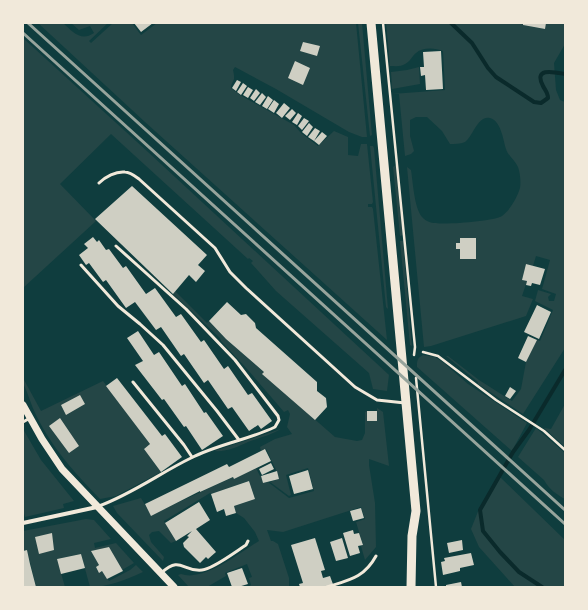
<svg xmlns="http://www.w3.org/2000/svg" width="588" height="610" viewBox="0 0 588 610" font-family="Signika,sans-serif">
<style>
.green{fill:#244646}
.lines{fill:none;stroke-linecap:round;stroke-linejoin:round}
.stream{stroke:#0a2a2b;stroke-width:4}
.building{fill:#cfcfc3}
.path{stroke:#f1e9da;stroke-width:2.5}
.service{stroke:#f1e9da;stroke-width:3}
.minor{stroke:#f1e9da;stroke-width:4}
.tertiary{stroke:#f1e9da;stroke-width:7}
.primary{stroke:#f1e9da;stroke-width:9}
.rail{stroke:#97a49c;stroke-width:3}
</style>
<rect width="100%" height="100%" fill="#0f3d3e"/>
<path class="green" d="M38 23H63C73 32 81 42 94 33L90 26 79 30 71 23H108L89 41 91 43 113 23H132L141 35 157 23H356L367 137H362L349 132 276 89 235 67 233 70C236 83 232 79 231 88L240 95 294 125 301 133 318 146 334 131 348 137V155L358 156 361 144H367L373 202 372 204H368V207H372L373 209 387 340 145 122Z
M358 23H362L372 135 370 136Z
M386 23H523V25L544 29 546 23H565V44L554 63 556 90 560 100 565 102V348L523 414 478 384V382L446 356H448L479 380 512 401 521 389 526 362 537 340 540 341 553 310 535 301 538 290 551 294 548 297 549 301H554L556 294 542 289 550 260 536 256 533 266 526 264 522 280 527 281 522 296 533 299 526 316 431 346 424 347 407 167 411 170C413 182 414 207 422 217 426 221 430 223 436 223 445 225 495 221 502 216 510 210 517 198 520 188 521 182 520 172 518 167 515 160 508 156 506 149 503 139 501 121 490 118 478 115 473 136 465 142 460 144 455 144 450 144L442 131 427 117H416L410 120V136L414 151 411 154 405 156 399 94H392L445 90 443 51C435 48 423 47 416 53 412 56 410 62 405 64 401 67 395 66 390 66Z
M23 38 148 152 388 374 389 375 387 391 373 389 369 373 276 291 251 263 253 261 249 258 248 259 111 134 60 184 96 221 23 288Z
M419 67 420 84 392 89 391 72 407 70Z
M370 146H373L374 148 388 309 386 307Z
M396 165 403 235 400 236 393 167Z
M400 241H403L412 346 410 345Z
M175 291 207 323 209 321 226 339 264 372 263 374 335 437 357 441 362 440 365 433V412L367 411V421H377V408L383 412 389 466 369 459V465L375 503 376 547 365 560 361 546 363 545 356 522 365 519 361 507 283 532 267 530 271 541H273L278 544 289 578V587H282L281 586 278 587H248L251 585 249 578 252 577 247 564 225 573 226 576 207 587H189L178 575 181 574C204 582 239 553 259 541L255 532 244 518 236 513 234 506 255 499 249 481 211 494 210 493 164 521 176 541 171 543 159 531 152 532 149 535 151 542 164 557 163 561 117 513 113 506 141 498 151 515 233 477 234 479 256 468 260 476H261L263 483 268 482 289 498 314 491 308 468 286 475 291 495 289 496 270 482 279 479 277 472 266 449 261 451 260 447 275 439 292 434 287 427 290 414 288 410 284 412 248 370 221 341 220 338 173 294Z
M423 355 435 357 444 363 468 384 527 423 512 451 417 367C417 361 417 358 423 355Z
M23 378 41 411 103 381 150 444 144 449 161 472 116 496 100 499C73 471 53 449 36 415 31 405 28 393 23 383Z
M565 404V447L544 428 551 429Z
M536 428 565 453V499C557 495 549 489 544 480L518 457Z
M23 429 41 460 74 501 63 504 64 508 25 517 23 510V462L24 461 23 458Z
M281 429C271 435 259 438 248 442 237 447 227 452 214 451Z
M500 477 565 540V587H543L520 571 501 552 484 531 481 509Z
M479 509 482 531 499 553 519 572 540 587H515L479 547 471 529Z
M86 519 94 520 111 539 94 543 95 548 116 543 134 563 122 570 109 547 92 551 99 565 96 567 98 572 102 571 109 581 130 570 136 565 143 572C125 580 109 587 90 587L81 554 57 559 65 587H36L27 550 23 551V531Z"/>
<g class="lines">
<path class="stream" d="M451 23 472 43 488 68 496 77 534 102 541 103 548 98C548 93 545 90 543 86 533 67 554 72 565 74
M542 587 519 572 500 552 483 531 480 510 513 452 529 430 565 370"/>
</g>
<path class="building" d="M134 23H153L141 32Z
M523 23H546L545 29 523 25Z
M303 42 320 46 317 56 300 51Z
M441 51 443 89 426 90 425 75 421 76 420 67H424L423 52Z
M295 61 310 68 303 85 288 78Z
M237 80 241 82 236 91 232 88Z
M243 83 247 86 241 95 237 92Z
M248 87 253 90 248 98 243 95Z
M256 89 260 93 254 101 250 98Z
M262 93 266 97 260 105 255 102Z
M268 96 273 100 267 109 262 106Z
M274 100 279 104 274 113 268 109Z
M284 103 290 108 282 118 276 113Z
M292 109 296 113 290 120 285 116Z
M298 113 302 116 297 125 292 122Z
M304 118 309 121 302 130 298 126Z
M309 123 313 127 307 136 302 132Z
M315 128 320 131 314 141 308 137Z
M322 132 327 136 319 145 314 141Z
M132 186 207 255 198 265 205 271 196 282 189 275 173 294 95 219Z
M93 237 97 242 99 240 106 250 109 249 123 268 126 266 146 294 155 288 176 317 181 314 201 342 204 340 224 369 228 366 248 395 252 393 272 421 261 429 258 425 249 431 232 407 228 409 208 380 204 383 184 354 181 356 161 327 156 330 135 302 126 308 106 280 103 282 89 263 86 265 79 255 88 248 84 244Z
M460 238H476V259H460V249H456V243H460Z
M526 264 545 269 540 285 532 283 531 286 526 285 527 281 522 280Z
M227 302 241 315 246 314 255 323 256 328 317 382V391L326 398 327 407 315 420 262 374 264 372 226 339 209 321Z
M537 305 551 312 539 339 524 332Z
M138 331 154 355 159 352 182 386 185 384 204 413 206 412 223 436 202 450 186 426 184 427 164 399 162 400 135 365 143 361 127 338Z
M528 336 537 340 526 362 518 358Z
M117 378 162 436 165 434 182 457 161 472 144 449 150 444 106 386Z
M510 387 516 391 510 399 505 396Z
M80 395 85 404 66 415 61 405Z
M367 411H377V421H367Z
M60 418 79 446 69 453 49 426Z
M265 449 271 461 234 479 233 477 200 492V491L151 516 145 504 227 464 229 467Z
M271 463 274 469 262 475 259 469Z
M308 470 313 489 294 494 289 476Z
M277 471 279 479 263 483 261 476Z
M249 481 255 499 234 506 236 513 226 516 224 509 217 512 211 494Z
M199 502 210 520 196 529 216 552 208 559 206 557 200 563 184 547 183 543 189 537 187 536 192 531 176 541 165 523Z
M361 508 364 518 353 521 350 511Z
M353 530 354 534 359 533 363 545 358 546 360 553 350 556 343 533Z
M52 533 54 550 39 554 35 537Z
M315 538 325 570 321 571 323 578 330 576 334 587H300L299 584 303 583 291 545Z
M342 538 348 558 336 561 330 542Z
M462 540 463 550 449 553 447 543Z
M109 547 123 571 107 579 102 571 99 573 96 567 99 565 91 551Z
M27 550 30 564 36 587H23V551Z
M471 553 474 565 460 568V571L443 575 441 562 445 561 444 558Z
M81 554 85 568 61 574 57 559Z
M242 568 248 584 238 587H232L227 573Z
M461 582 462 587H446V585Z"/>
<g class="lines">
<path class="path" d="M383 23 415 347 414 355
M423 352 438 356 496 400 544 431 565 450
M416 378 436 587"/>
<path class="service" d="M99 183C105 177 116 171 125 172 130 172 135 176 139 179L215 248 230 272 246 288 355 387 377 400 405 403
M81 265 118 306 140 324 163 345 217 411 239 440
M133 382 184 445 192 457
M23 422 30 418
M99 506C132 494 160 473 191 458 218 444 248 440 275 427L279 420 278 416 235 360 186 309 116 246
M161 573C182 555 181 572 202 570 213 569 235 552 246 545L248 541
M327 587C349 580 364 578 376 556"/>
<path class="minor" d="M23 523 97 507"/>
<path class="tertiary" d="M23 405 42 439 62 469 174 587"/>
<path class="primary" d="M371 23 416 511 412 536 411 587"/>
<path class="rail" d="M28 23 565 510
M23 33 565 524"/>
</g>
<rect width="588" height="610" fill="none" stroke="#f1e9da" stroke-width="48"/>
</svg>
